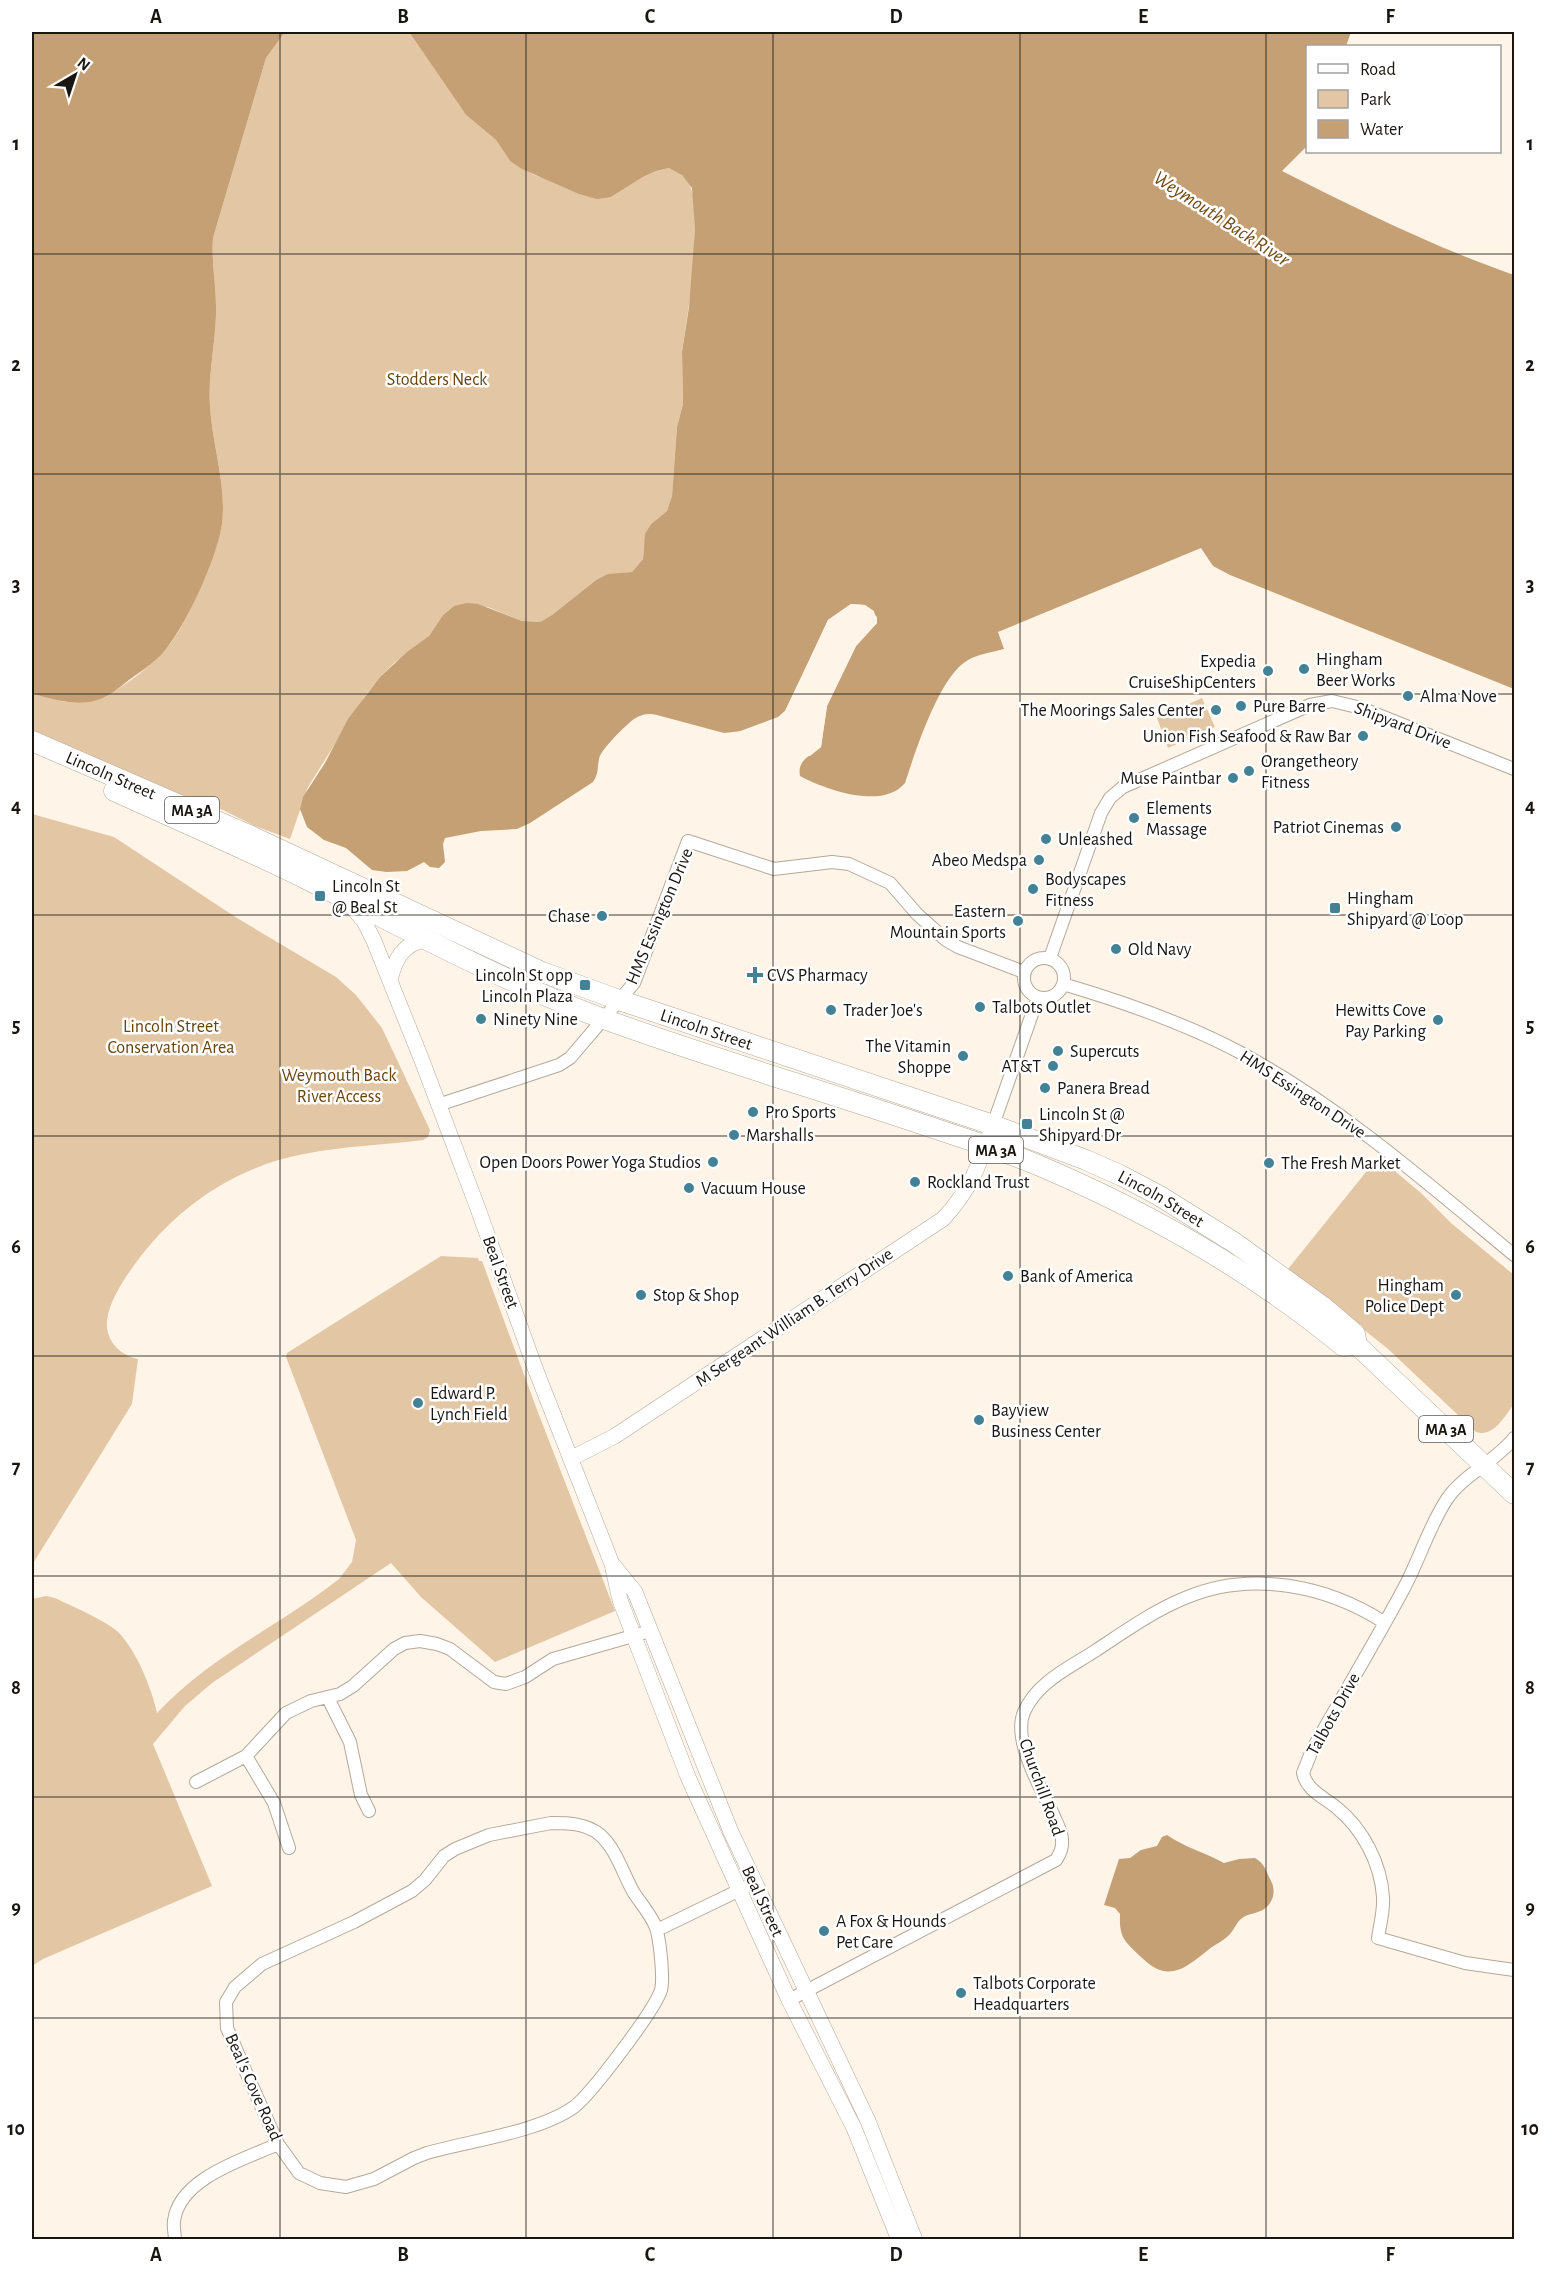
<svg xmlns="http://www.w3.org/2000/svg" width="1546" height="2271" viewBox="0 0 1546 2271" font-family="'Alegreya Sans',sans-serif">
<style>
.green{fill:#e3c7a5}
.water{fill:#c4a074}
.pier{fill:#fef4e8}
.lines{fill:none;stroke-linecap:round;stroke-linejoin:round}
.minor-casing{stroke:#b4a899;stroke-width:14}
.tertiary-casing{stroke:#b4a899;stroke-width:16}
.primary-casing{stroke:#b4a899;stroke-width:21}
.minor{stroke:#fff;stroke-width:12}
.tertiary{stroke:#fff;stroke-width:15}
.primary{stroke:#fff;stroke-width:20}
.grid{fill:none;stroke:#191510;stroke-width:1.5;stroke-opacity:0.55}
.poi-dot{fill:#428196;stroke:#fff;stroke-width:2}
.labels{text-anchor:middle;stroke-width:5;stroke-linejoin:round;paint-order:stroke}
.shield{fill:#fff;stroke:#5e5b58;stroke-width:1.5}
.shield-label{font-size:16px;font-weight:bold;fill:#191510}
.park-label{font-size:18px;fill:#68440e;stroke:#fff}
.poi-label{font-size:18px;fill:#191510;stroke:#fff;text-anchor:start}
.street-label{font-size:18px;fill:#191510;stroke:#fff}
.water-label{font-size:20px;font-style:italic;fill:#704b17;stroke:#fff}
.neatline{fill:none;stroke:#191510;stroke-width:2}
.grid-label{font-size:20px;text-anchor:middle;font-weight:bold;fill:#191510}
</style>
<rect width="100%" height="100%" fill="#fef4e8"/>
<path class="green" d="M285 32H409L466 115 496 140 510 161 534 175 611 197 643 177 656 171 669 168 678 171 689 182 694 198 695 229 692 284 682 352 683 404 677 427 672 496 667 511 651 524 644 544 643 559 632 572 615 574 596 580 552 615 540 622 522 621 488 607 454 606 443 615 429 636 393 664 380 677 365 696 308 787 290 839 255 826 223 810 182 795 32 730V693C49 698 71 706 89 701 119 694 150 667 170 644 188 621 218 552 222 523 227 486 212 444 210 406 208 375 215 346 216 315 217 289 211 264 213 238L266 58Z
M1202 698 1215 727 1168 748 1157 718Z
M32 814 114 837 237 918 336 977 356 995 382 1028 430 1130 428 1137 423 1140C384 1145 343 1146 304 1154 239 1166 182 1203 141 1256 128 1273 110 1298 107 1320 105 1340 119 1355 138 1359L132 1404 32 1565Z
M1378 1157 1421 1193 1451 1223 1514 1275V1404C1505 1416 1493 1438 1476 1432L1388 1349 1288 1269Z
M441 1256 478 1258 479 1261H482L539 1415 615 1611 495 1662 421 1597 391 1563 212 1683 185 1706 153 1744 212 1886 43 1959 32 1966V1599L46 1596 55 1598C71 1606 103 1619 117 1631 136 1649 152 1689 157 1713 209 1657 279 1626 339 1579L352 1562 356 1540 286 1357 287 1353Z"/>
<path class="water" d="M32 32H285L266 58 213 238C211 264 217 289 216 315 215 346 208 375 210 406 212 444 227 486 222 524 217 558 185 629 161 655 152 664 140 672 129 680 119 688 107 698 94 701 75 706 49 699 32 693Z
M409 32H1351L1346 46H1308L1307 146 1282 171C1357 209 1434 247 1514 275V689L1230 575 1213 566 1201 548 998 632 1004 649C993 652 978 654 968 660 939 676 915 753 905 783 883 810 826 790 800 776 797 760 810 756 821 747L827 706 856 646 877 623V617L865 605 851 604 828 620 800 681 785 711 779 717 742 731 724 733 657 715C649 713 642 714 634 719 626 725 600 750 599 759 597 769 599 773 593 782L530 823 517 829 481 831 445 838 443 844 445 862 439 868 430 867 424 862 407 871 387 872 372 870 346 848 324 840 307 827 300 809 303 797 325 763 348 719 380 677 407 652 429 636 443 615 454 606 467 603 478 604 522 621 540 622 552 615 596 580 608 574 632 572 643 559 645 534 651 524 667 511 672 496 677 427 683 404 682 352 689 307 695 229 692 188 682 175 669 168 656 171 643 177 611 197 597 199 579 194 522 169 510 161 496 140 466 115Z
M1167 1835C1186 1848 1204 1852 1224 1863L1239 1859 1255 1858C1265 1864 1265 1869 1270 1879 1278 1892 1272 1907 1258 1912 1252 1914 1245 1915 1241 1919 1236 1923 1234 1930 1230 1934 1224 1941 1215 1944 1208 1950 1183 1970 1168 1983 1141 1957 1125 1941 1119 1939 1120 1914L1115 1908 1104 1905 1119 1859 1130 1858 1141 1850 1157 1846 1162 1837Z"/>
<path class="pier" d="M851 604 865 605 874 611 877 623 856 646 827 706 821 747 810 756 806 755 818 745 824 705 853 645 874 622 871 613 864 608 852 607 830 622 802 683 787 713 781 719 743 734 735 733 778 717 785 711 828 620Z"/>
<g class="lines">
<g class="minor-casing">
<path id="minor" d="M1024 978a20 20 0 1 1 40 0a20 20 0 1 1-40 0Z
M1050 958 1101 813 1110 798 1123 787 1310 705 1332 701 1361 708 1514 769
M1063 984C1124 1002 1185 1023 1241 1053 1341 1107 1427 1183 1514 1255
M438 1105 559 1065 570 1058 634 983 688 841 774 869 832 862 849 864 890 883 917 914 946 940 958 947 1024 972
M993 1125 1038 997
M1514 1438C1495 1462 1464 1474 1447 1499 1428 1528 1419 1561 1403 1590 1374 1644 1342 1697 1312 1750L1303 1773C1307 1791 1324 1797 1337 1808 1363 1829 1381 1864 1383 1897 1384 1911 1380 1924 1378 1938L1465 1963 1514 1970
M328 1698 350 1742 361 1795 369 1811
M246 1756 274 1803 289 1848
M196 1782 246 1756 286 1713 311 1701 340 1694 353 1686 394 1649 405 1643 420 1641 437 1644 450 1649 494 1682 506 1684 525 1677 553 1659 650 1631
M551 1823C567 1823 585 1823 599 1834 616 1848 623 1874 634 1893 641 1904 654 1918 657 1931 660 1944 664 1978 661 1990 655 2010 591 2094 574 2107 539 2132 469 2141 427 2153L414 2158 374 2179 346 2187 320 2183 299 2173 278 2144 245 2070 227 2028 226 2002 235 1987 262 1964 354 1922 412 1891 425 1880 444 1856 455 1849 489 1835Z
M657 1930 748 1886
M789 2000 1056 1860C1060 1854 1063 1848 1062 1840 1062 1831 1056 1822 1053 1814 1041 1788 1012 1740 1024 1712 1037 1682 1069 1668 1095 1651 1124 1632 1153 1611 1185 1598 1250 1570 1327 1585 1385 1623
M175 2240C175 2234 173 2227 174 2221 179 2178 245 2159 278 2144"/>
</g>
<g class="tertiary-casing">
<path id="tertiary" d="M349 904 364 921 374 941 421 1058 477 1206 535 1368 612 1564 620 1600 688 1777 789 2000 854 2128 899 2240
M390 980C395 959 403 943 426 940
M572 1458 615 1436 943 1219C971 1189 980 1163 993 1125
M614 1566 635 1592 731 1832 868 2121 915 2240"/>
</g>
<g class="primary-casing">
<g id="primary">
<path id="s1" d="M32 741 251 836 542 972 619 1000 993 1125 1086 1160 1122 1176 1158 1195 1235 1243 1322 1306 1355 1334 1357 1345 1514 1494"/>
<path d="M114 791C178 820 243 848 306 879 403 927 499 980 601 1018 708 1057 817 1089 924 1125 963 1138 1002 1150 1040 1166 1148 1212 1252 1271 1343 1346L1357 1345"/>
</g>
</g>
<use href="#minor" class="minor"/>
<use href="#tertiary" class="tertiary"/>
<use href="#primary" class="primary"/>
</g>
<path class="grid" d="M280 32V2240M526 32V2240M773 32V2240M1020 32V2240M1266 32V2240M32 254H1514M32 474H1514M32 694H1514M32 915H1514M32 1136H1514M32 1356H1514M32 1576H1514M32 1797H1514M32 2018H1514"/>
<g class="poi-dot">
<circle cx="1304" cy="669" r="6"/>
<circle cx="1268" cy="671" r="6"/>
<circle cx="1408" cy="696" r="6"/>
<circle cx="1241" cy="706" r="6"/>
<circle cx="1216" cy="710" r="6"/>
<circle cx="1363" cy="736" r="6"/>
<circle cx="1249" cy="771" r="6"/>
<circle cx="1233" cy="778" r="6"/>
<circle cx="1134" cy="818" r="6"/>
<circle cx="1396" cy="827" r="6"/>
<circle cx="1046" cy="839" r="6"/>
<circle cx="1039" cy="860" r="6"/>
<circle cx="1033" cy="889" r="6"/>
<rect x="314" y="890" width="12" height="12" rx="3"/>
<rect x="1329" y="902" width="12" height="12" rx="3"/>
<circle cx="602" cy="916" r="6"/>
<circle cx="1018" cy="921" r="6"/>
<circle cx="1116" cy="949" r="6"/>
<path d="M752 966h6v6h6v6h-6v6h-6v-6h-6v-6h6z"/>
<rect x="579" y="979" width="12" height="12" rx="3"/>
<circle cx="980" cy="1007" r="6"/>
<circle cx="831" cy="1010" r="6"/>
<circle cx="481" cy="1019" r="6"/>
<circle cx="1438" cy="1020" r="6"/>
<circle cx="1058" cy="1051" r="6"/>
<circle cx="963" cy="1056" r="6"/>
<circle cx="1053" cy="1066" r="6"/>
<circle cx="1045" cy="1088" r="6"/>
<circle cx="753" cy="1112" r="6"/>
<rect x="1021" y="1118" width="12" height="12" rx="3"/>
<circle cx="734" cy="1135" r="6"/>
<circle cx="713" cy="1162" r="6"/>
<circle cx="1269" cy="1163" r="6"/>
<circle cx="915" cy="1182" r="6"/>
<circle cx="689" cy="1188" r="6"/>
<circle cx="1008" cy="1276" r="6"/>
<circle cx="641" cy="1295" r="6"/>
<circle cx="1456" cy="1295" r="6"/>
<circle cx="418" cy="1403" r="6"/>
<circle cx="979" cy="1420" r="6"/>
<circle cx="824" cy="1931" r="6"/>
<circle cx="961" cy="1993" r="6"/>
</g>
<g class="labels">
<g class="shield">
<rect x="165" y="797" width="54" height="26" rx="4.5"/>
<rect x="969" y="1137" width="54" height="26" rx="4.5"/>
<rect x="1419" y="1416" width="54" height="26" rx="4.5"/>
</g>
<g class="shield-label">
<text x="192" y="816">MA 3A</text>
<text x="996" y="1156">MA 3A</text>
<text x="1446" y="1435">MA 3A</text>
</g>
<g class="park-label">
<text x="437" y="385">Stodders Neck</text>
<text x="171" y="1032">Lincoln Street<tspan x="171" dy="21">Conservation Area</tspan></text>
<text x="339" y="1081">Weymouth Back<tspan x="339" dy="21">River Access</tspan></text>
</g>
<g class="poi-label">
<text x="1316" y="665">Hingham<tspan x="1316" dy="21">Beer Works</tspan></text>
<text x="1256" y="667" text-anchor="end">Expedia<tspan x="1256" dy="21">CruiseShipCenters</tspan></text>
<text x="1420" y="702">Alma Nove</text>
<text x="1253" y="712">Pure Barre</text>
<text x="1204" y="716" text-anchor="end">The Moorings Sales Center</text>
<text x="1351" y="742" text-anchor="end">Union Fish Seafood &amp; Raw Bar</text>
<text x="1261" y="767">Orangetheory<tspan x="1261" dy="21">Fitness</tspan></text>
<text x="1221" y="784" text-anchor="end">Muse Paintbar</text>
<text x="1146" y="814">Elements<tspan x="1146" dy="21">Massage</tspan></text>
<text x="1384" y="833" text-anchor="end">Patriot Cinemas</text>
<text x="1058" y="845">Unleashed</text>
<text x="1027" y="866" text-anchor="end">Abeo Medspa</text>
<text x="1045" y="885">Bodyscapes<tspan x="1045" dy="21">Fitness</tspan></text>
<text x="332" y="892">Lincoln St<tspan x="332" dy="21">@ Beal St</tspan></text>
<text x="1347" y="904">Hingham<tspan x="1347" dy="21">Shipyard @ Loop</tspan></text>
<text x="1006" y="917" text-anchor="end">Eastern<tspan x="1006" dy="21">Mountain Sports</tspan></text>
<text x="590" y="922" text-anchor="end">Chase</text>
<text x="1128" y="955">Old Navy</text>
<text x="573" y="981" text-anchor="end">Lincoln St opp<tspan x="573" dy="21">Lincoln Plaza</tspan></text>
<text x="767" y="981">CVS Pharmacy</text>
<text x="992" y="1013">Talbots Outlet</text>
<text x="843" y="1016">Trader Joe's</text>
<text x="1426" y="1016" text-anchor="end">Hewitts Cove<tspan x="1426" dy="21">Pay Parking</tspan></text>
<text x="493" y="1025">Ninety Nine</text>
<text x="951" y="1052" text-anchor="end">The Vitamin<tspan x="951" dy="21">Shoppe</tspan></text>
<text x="1070" y="1057">Supercuts</text>
<text x="1041" y="1072" text-anchor="end">AT&amp;T</text>
<text x="1057" y="1094">Panera Bread</text>
<text x="765" y="1118">Pro Sports</text>
<text x="1039" y="1120">Lincoln St @<tspan x="1039" dy="21">Shipyard Dr</tspan></text>
<text x="746" y="1141">Marshalls</text>
<text x="701" y="1168" text-anchor="end">Open Doors Power Yoga Studios</text>
<text x="1281" y="1169">The Fresh Market</text>
<text x="927" y="1188">Rockland Trust</text>
<text x="701" y="1194">Vacuum House</text>
<text x="1020" y="1282">Bank of America</text>
<text x="1444" y="1291" text-anchor="end">Hingham<tspan x="1444" dy="21">Police Dept</tspan></text>
<text x="653" y="1301">Stop &amp; Shop</text>
<text x="430" y="1399">Edward P.<tspan x="430" dy="21">Lynch Field</tspan></text>
<text x="991" y="1416">Bayview<tspan x="991" dy="21">Business Center</tspan></text>
<text x="836" y="1927">A Fox &amp; Hounds<tspan x="836" dy="21">Pet Care</tspan></text>
<text x="973" y="1989">Talbots Corporate<tspan x="973" dy="21">Headquarters</tspan></text>
</g>
<g class="street-label">
<text transform="translate(1403 725) rotate(21)" y="6">Shipyard Drive</text>
<text dy="6" stroke="none"><textPath href="#s1" startOffset="86">Lincoln Street</textPath></text>
<text transform="translate(659 916) rotate(-67)" y="6">HMS Essington Drive</text>
<text dy="6" stroke="none"><textPath href="#s1" startOffset="734">Lincoln Street</textPath></text>
<text transform="translate(1303 1094) rotate(33)" y="6">HMS Essington Drive</text>
<text dy="6" stroke="none"><textPath href="#s1" startOffset="1220">Lincoln Street</textPath></text>
<text transform="translate(501 1272) rotate(70)" y="6">Beal Street</text>
<text transform="translate(794 1317) rotate(-34)" y="6">M Sergeant William B. Terry Drive</text>
<text transform="translate(1333 1714) rotate(-61)" y="6">Talbots Drive</text>
<text transform="translate(1042 1787) rotate(70)" y="6">Churchill Road</text>
<text transform="translate(763 1901) rotate(65)" y="6">Beal Street</text>
<text transform="translate(254 2087) rotate(66)" y="6">Beal's Cove Road</text>
</g>
<g class="water-label">
<text transform="translate(1222 218) rotate(33)" y="7">Weymouth Back River</text>
</g>
</g>
<rect width="1546" height="2271" fill="none" stroke="#ffffff" stroke-width="66"/>
<rect x="1306" y="45" width="195" height="108" fill="#ffffff" stroke="#a3a19f" stroke-width="1.5"/>
<rect x="1318" y="64" width="30" height="9" fill="#ffffff" stroke="#a3a19f" stroke-width="1.5"/>
<text x="1360" y="75" font-size="18" fill="#191510">Road</text>
<rect x="1318" y="90" width="30" height="18" fill="#e3c7a5" stroke="#a3a19f" stroke-width="1.5"/>
<text x="1360" y="105" font-size="18" fill="#191510">Park</text>
<rect x="1318" y="120" width="30" height="18" fill="#c4a074" stroke="#a3a19f" stroke-width="1.5"/>
<text x="1360" y="135" font-size="18" fill="#191510">Water</text>
<g transform="translate(75 75) rotate(39)" stroke="#ffffff" stroke-width="4.5" paint-order="stroke">
<path d="M0-4.5L10 22L0 15L-10 22Z" fill="#191510"/>
<text y="-9" font-size="16" font-weight="bold" text-anchor="middle" fill="#191510">N</text>
</g>
<rect x="33" y="33" width="1480" height="2205" class="neatline"/>
<g class="grid-label">
<text x="156" y="23">A</text>
<text x="403" y="23">B</text>
<text x="650" y="23">C</text>
<text x="896" y="23">D</text>
<text x="1143" y="23">E</text>
<text x="1390" y="23">F</text>
<text x="16" y="150">1</text>
<text x="1530" y="150">1</text>
<text x="16" y="371">2</text>
<text x="1530" y="371">2</text>
<text x="16" y="591">3</text>
<text x="1530" y="591">3</text>
<text x="16" y="812">4</text>
<text x="1530" y="812">4</text>
<text x="16" y="1032">5</text>
<text x="1530" y="1032">5</text>
<text x="16" y="1253">6</text>
<text x="1530" y="1253">6</text>
<text x="16" y="1473">7</text>
<text x="1530" y="1473">7</text>
<text x="16" y="1694">8</text>
<text x="1530" y="1694">8</text>
<text x="16" y="1914">9</text>
<text x="1530" y="1914">9</text>
<text x="16" y="2135">10</text>
<text x="1530" y="2135">10</text>
<text x="156" y="2261">A</text>
<text x="403" y="2261">B</text>
<text x="650" y="2261">C</text>
<text x="896" y="2261">D</text>
<text x="1143" y="2261">E</text>
<text x="1390" y="2261">F</text>
</g>
</svg>
